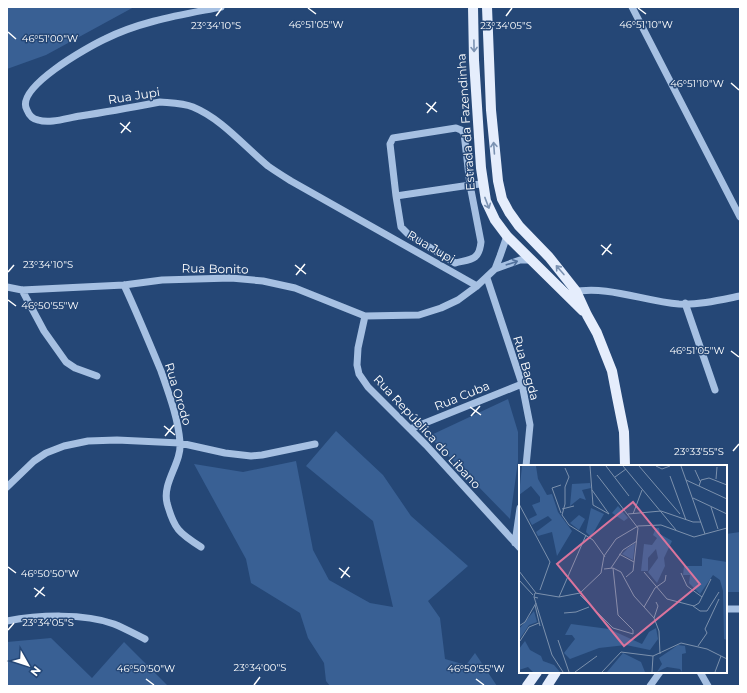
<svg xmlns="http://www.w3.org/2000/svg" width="747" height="693" viewBox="0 0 747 693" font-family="Montserrat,sans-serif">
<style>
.green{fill:#396094}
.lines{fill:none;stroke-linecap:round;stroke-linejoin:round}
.minor{stroke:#a6c0e2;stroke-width:7}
.major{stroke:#e5edfc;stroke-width:10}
.oneway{stroke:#7b92b2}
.oneway2{stroke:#52719c}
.ticks{fill:none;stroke:#fff;stroke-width:1.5}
.labels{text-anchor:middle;stroke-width:3;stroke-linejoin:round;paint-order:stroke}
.street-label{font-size:12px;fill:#fff;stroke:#254776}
.inset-road{fill:none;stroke:#7c91ad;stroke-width:1}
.view{fill:#da749d;fill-opacity:0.15;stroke:#da749d;stroke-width:2}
.inset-edge{fill:none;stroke:#fff;stroke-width:2}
.ticks-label{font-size:10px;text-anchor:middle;fill:#fff;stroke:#254776;stroke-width:3;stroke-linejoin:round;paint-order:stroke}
</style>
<rect width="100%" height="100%" fill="#254776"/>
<path class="green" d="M7 7H134L46 55 7 69Z
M508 399 518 432V461L510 519 429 436Z
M336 431 383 475 411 516 468 566 428 601 440 618 445 659 466 665 475 653 497 686H330L326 681 324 663 308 638 300 613 251 583 246 559 194 464 243 472 296 461 313 550 329 580 370 603 393 607 373 521 306 466Z
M740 532V592H726V534Z
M51 638 92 678 124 642 168 686H7V642Z"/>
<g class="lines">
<path class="minor" d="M221 7C181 15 141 21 105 39 88 47 14 88 27 110 29 115 32 119 38 120 50 124 67 118 80 116 107 112 134 107 160 102 171 103 183 103 193 107 222 119 244 146 268 166 275 171 283 176 291 181L477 286
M632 7 740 217
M396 196 470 185 481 242C479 261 471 259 455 263L408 234 401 227 396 196 390 144 393 138 456 128 461 130 464 133 470 185 482 184
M495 269 520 260H531
M487 278 522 384 530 425 526 466
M124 285C137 313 149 342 161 371 169 394 178 418 180 442 182 463 162 482 167 503 174 529 179 533 201 547
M7 287 22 290 124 285 162 280 231 278 263 281 295 288 365 316 419 315 441 308 458 300 477 286 495 269 500 256 507 236
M22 290 44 331 66 362 75 368 97 376
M572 292C608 285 643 301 679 304 699 305 720 300 740 296
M685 303 715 390
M365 316 358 348 357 365 359 374 368 387 426 445 520 548
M410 429 522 384
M7 487 34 461 46 453 64 446 88 441 117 440 180 443 225 453 251 456 262 455 315 444
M515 543 520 508
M726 609H740
M7 621C38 615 84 613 114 624 124 628 135 634 145 639
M700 672 708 686
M650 686 660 672"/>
<path class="major" d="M473 7 474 60 481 168 486 201 495 220 507 236 583 311
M487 7 491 110 498 181 502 199 509 212 519 226 549 257 576 291 587 315 597 333 612 371 617 397 624 432 625 466
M527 686 537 672
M547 686 556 672"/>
</g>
<defs><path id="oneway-shaft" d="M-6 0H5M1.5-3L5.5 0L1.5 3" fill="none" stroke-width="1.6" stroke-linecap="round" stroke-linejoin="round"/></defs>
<g class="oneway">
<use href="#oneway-shaft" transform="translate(474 46) rotate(89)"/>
<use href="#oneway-shaft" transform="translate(494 148) rotate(-94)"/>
<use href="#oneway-shaft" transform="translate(487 203) rotate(69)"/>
<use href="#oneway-shaft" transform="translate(560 270) rotate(-131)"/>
</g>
<use class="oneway2" href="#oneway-shaft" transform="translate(512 263) rotate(-18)"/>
<path class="ticks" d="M308 8 316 14M638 8 646 14M216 16 222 8M506 16 512 8M8 32 16 39M731 83 739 90M426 103 437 112M427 113 436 102M120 123 131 132M121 133 130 122M601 245 612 254M602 255 611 244M295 265 306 274M8 272 14 265M296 275 305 264M8 300 16 306M731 351 739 357M470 407 481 415M471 416 480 406M164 426 175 435M165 436 174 425M733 451 739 444M8 567 16 573M339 568 350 577M341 578 349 567M34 588 45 596M35 597 44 587M8 630 14 623M146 679 154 685M476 679 484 685M254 685 260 677"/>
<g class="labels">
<g class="street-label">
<text transform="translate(134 96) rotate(-9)" y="4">Rua Jupi</text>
<text transform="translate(466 122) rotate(-94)" y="4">Estrada da Fazendinha</text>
<text transform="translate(431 247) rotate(30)" y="4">Rua Jupi</text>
<text transform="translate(215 269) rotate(1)" y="4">Rua Bonito</text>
<text transform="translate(526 368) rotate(74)" y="4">Rua Bagda</text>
<text transform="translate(178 394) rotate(73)" y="4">Rua Orodo</text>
<text transform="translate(462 396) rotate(-22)" y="4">Rua Cuba</text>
<text transform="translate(427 432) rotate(47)" y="4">Rua República do Libano</text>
</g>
</g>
<g transform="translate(519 465)">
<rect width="208" height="208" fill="#254776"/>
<path d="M3 1H17L19 14 28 30 33 29 39 47 53 66 38 91 33 67 19 71 17 67 33 55 29 51 13 60 10 54 18 50 13 40 21 37V32L12 21 0 30ZM71 18 72 23 63 25 67 35 61 33 51 41 53 19ZM99 41 109 53 105 56 93 48ZM72 43 85 49 72 72 67 67ZM60 50 66 54 60 65 51 58ZM137 63H140L141 69 153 76 145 93 146 101 138 118 129 107 139 93 137 84 129 93V106H122L125 79 133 80 138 73 134 70ZM116 78 114 95 103 89 109 83ZM183 93 208 97V175L205 174 204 126 201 115 194 110 181 129 170 118 171 110H164L165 101H183ZM15 146 18 157 10 160 0 175V164ZM52 159 90 164 123 179 130 167 137 163 139 174 131 185 107 180 80 183 51 194 45 188 56 174 53 170H46ZM6 176 11 185 22 191 24 196 35 200 41 207H14L9 202 0 205V184ZM159 180 166 181 167 188 163 189V207L161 204 148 202 138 207 143 199 140 193ZM104 188 122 197 126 207H88Z" fill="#396094"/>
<path class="inset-road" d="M71 1 74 40 90 49 73 25M87 1 110 31M104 1 157 65M120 1 161 49M137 1 143 4 151 1M162 1 186 69M46 3 50 12 46 22V39L43 50 50 60 74 75 86 92M176 5 181 16M78 10 119 63 114 106 107 112M151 11 167 55M96 12 107 4M197 14 198 2M167 15 208 34M180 21 182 15 190 13 208 20M174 33 208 49M0 39 31 97 21 125M192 42 199 64M43 44 55 41M42 48 33 23 42 20M109 49 142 46 174 57H182M114 49 123 25M100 89 115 97M92 103 104 85 118 76M85 104 94 103 102 107 115 131 135 153 140 166 141 189M0 106 17 128M125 107 148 134 175 141 180 138 192 114M162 108 168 121 183 132M0 115 14 130M61 130 94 163 114 169V165L99 150 94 103M15 132 33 190 44 207M40 132 67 70M19 133 15 132 16 128 40 132 61 128 82 108 85 91 97 74 119 61 142 60 175 72 208 63M16 140 21 161M174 141 181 146H188L200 127M125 142 136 123 146 116 147 110M45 148 57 147 70 142M135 153 139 141 137 137M0 161 6 157 17 138M39 175 50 207M1 176 10 162 20 158M179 181 188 168 186 164 200 134M56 207 78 191M83 207 102 187 134 191 162 178 188 184 208 194M133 207 134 191M196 207 202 191"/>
<path class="view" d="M114 37 181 119 105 181 38 99Z"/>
<rect width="208" height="208" class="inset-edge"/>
</g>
<g class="ticks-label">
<text x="316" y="28">46°51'05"W</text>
<text x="646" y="28">46°51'10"W</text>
<text x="216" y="29">23°34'10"S</text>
<text x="506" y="29">23°34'05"S</text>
<text x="50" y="42">46°51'00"W</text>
<text x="697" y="87">46°51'10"W</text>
<text x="48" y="268">23°34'10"S</text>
<text x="50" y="309">46°50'55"W</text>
<text x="697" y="354">46°51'05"W</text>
<text x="699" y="455">23°33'55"S</text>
<text x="50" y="577">46°50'50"W</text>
<text x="48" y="626">23°34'05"S</text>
<text x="260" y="671">23°34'00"S</text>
<text x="146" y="672">46°50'50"W</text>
<text x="476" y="672">46°50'55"W</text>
</g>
<rect width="747" height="693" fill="none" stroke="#ffffff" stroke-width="16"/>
<g transform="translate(28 665) rotate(129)" stroke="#254776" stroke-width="3" paint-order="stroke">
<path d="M0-3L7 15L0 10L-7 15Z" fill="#ffffff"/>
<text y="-6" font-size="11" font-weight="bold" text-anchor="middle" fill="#ffffff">N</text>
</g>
</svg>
